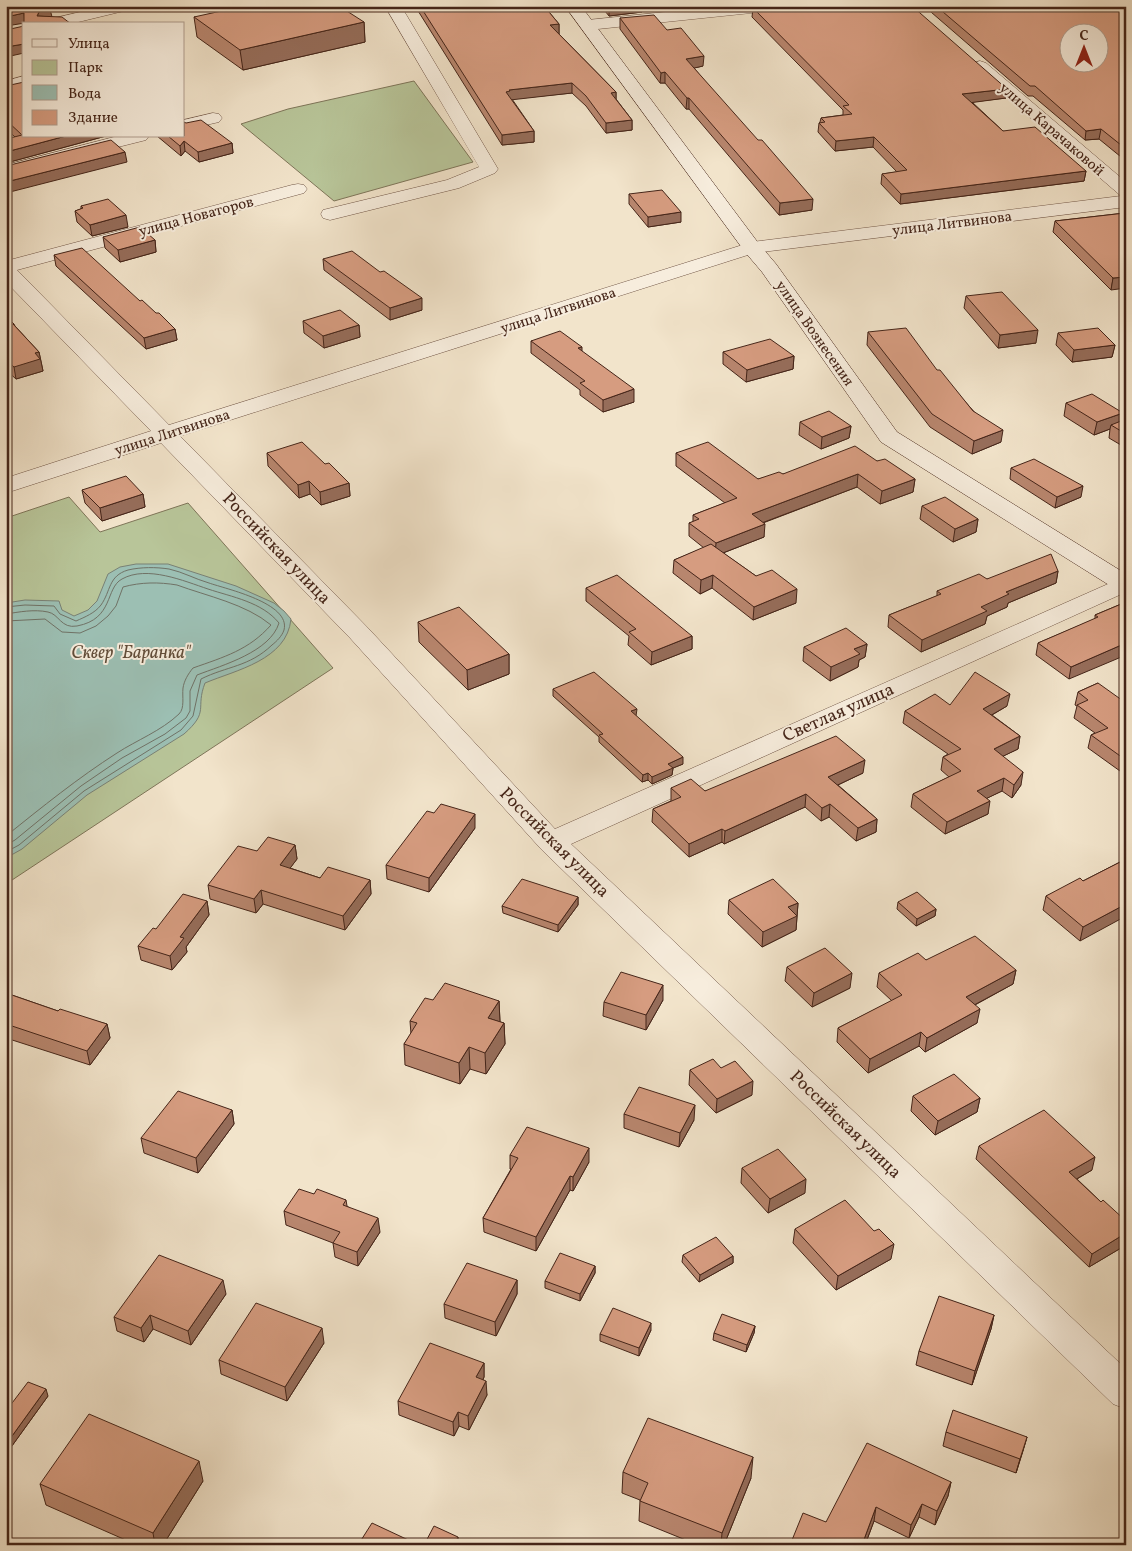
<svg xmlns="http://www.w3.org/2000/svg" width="1132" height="1551" viewBox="0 0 1132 1551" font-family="Vollkorn,serif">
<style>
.green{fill:#b8c599;stroke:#7e7559}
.water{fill:#9cbfb3;stroke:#798175}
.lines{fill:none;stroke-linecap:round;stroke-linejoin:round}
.shore{stroke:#707266;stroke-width:1}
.street-casing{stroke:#705546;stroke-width:1}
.secondary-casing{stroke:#452519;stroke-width:1}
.street{fill:#f7eddd;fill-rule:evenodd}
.secondary{fill:#f7eddd;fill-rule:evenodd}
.wall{fill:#b8866e;stroke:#452519}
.shaded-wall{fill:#966d5a;stroke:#452519}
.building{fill:#d69c80;stroke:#452519;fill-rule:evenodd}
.labels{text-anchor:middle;stroke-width:4;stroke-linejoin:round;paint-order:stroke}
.far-street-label{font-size:15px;fill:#452519;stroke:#f7eddd}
.street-label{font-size:18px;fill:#452519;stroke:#f7eddd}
.park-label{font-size:18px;font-style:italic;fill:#624d39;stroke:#f7eddd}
</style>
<rect width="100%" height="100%" fill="#f2e4cb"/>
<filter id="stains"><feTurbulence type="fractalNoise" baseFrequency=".004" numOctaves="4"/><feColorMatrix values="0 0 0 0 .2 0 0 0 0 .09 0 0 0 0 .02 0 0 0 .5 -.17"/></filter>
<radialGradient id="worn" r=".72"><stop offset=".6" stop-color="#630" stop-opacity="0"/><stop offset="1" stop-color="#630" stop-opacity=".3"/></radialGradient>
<path class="green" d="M414 81 473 162 334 201 241 124 288 109Z
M69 497 100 532 188 503 333 668 6 884V518Z"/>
<path class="water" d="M136 564H168L236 586 274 603 284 611 291 619C287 660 236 670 205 683 195 709 210 711 184 734L87 795 22 849 6 858V603L25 600 59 601 62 610 74 616 88 610 97 601 108 574 120 567Z"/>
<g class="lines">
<path class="shore" d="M6 607 25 605 54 606 60 614 76 621C85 617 95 613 101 605 111 591 108 576 128 570 141 567 156 567 169 569 183 572 195 579 209 583 226 589 291 603 284 630 282 636 277 641 272 645 249 667 227 666 201 679L193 716 181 730 84 791 19 845 6 852
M6 614C19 612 34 609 48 612 59 614 61 629 77 626 114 619 105 588 122 579 147 565 184 581 208 589 232 597 262 602 279 623 270 652 223 665 197 675L190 691V711L186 718 165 734 122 758 81 786 15 840 6 845
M6 621 45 619 62 632 80 633 96 626 108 616 116 606 123 587C141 582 159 582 177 585 207 596 246 604 271 625 249 650 224 657 193 668 188 674 184 681 183 688 182 697 185 708 179 714 161 731 137 740 117 753 78 778 42 807 6 836"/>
<g class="street-casing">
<path id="street" d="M106 6H135L132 9 70 24H40L42 21Z
M385 6H401L498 169 495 173 459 188 330 220 323 218 321 214 323 210 447 180 479 167Z
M723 6H778L775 9 770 11 588 30 582 28 580 25 582 22 588 20Z
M980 61 986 63 1126 182V207L754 253 180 436 368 628 555 829 1126 576V592L571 844 1126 1369V1409L1113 1404 541 849 350 638 161 443 6 493V478L151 431 6 282V261L292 185 298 184 304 185 307 189 304 193 17 270 169 425 752 242 1121 196 974 69 972 66 974 63Z
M24 76V86L6 91V81Z
M213 113 219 114 222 118 219 122 184 130V120Z
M118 136H149L146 140 6 175V165Z"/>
</g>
<g class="secondary-casing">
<path id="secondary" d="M565 6H581L759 244 776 264 897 432 1126 574V592L1117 590 881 442 762 272 745 252Z"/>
</g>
<use href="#street" class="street"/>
<use href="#secondary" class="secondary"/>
</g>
<path class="wall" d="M415 6H544L559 24V34L616 92V99L632 120V130L606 133 586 106 572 93 512 99 534 131V142L502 145Z
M601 6H642V12L609 16Z
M924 6H1126V161L1099 139 1085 140 1033 96H1028Z
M753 8 1006 98 972 102 1003 131 1086 171 1084 181 900 204 881 184 882 174 897 172 873 147 835 151 818 132 819 123 820 122 821 118 843 115V110L752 17Z
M194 17 364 22 365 42 243 70 197 37Z
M620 18 667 30 703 66 694 68 812 210 779 215 689 109H686L665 83H660L620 29Z
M6 86 24 136H106L6 163 15 137 6 129Z
M157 136H184L232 143 233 153 199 162 185 151 181 156Z
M629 194 681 222 648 227 629 204Z
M81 206 128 227 92 236 77 222 75 211 81 209Z
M1125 213 1111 290 1053 232 1055 221Z
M103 237 155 240 156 252 120 262 105 248Z
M54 255 140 301 175 329 177 340 146 349 56 266Z
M323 259 422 310 390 320 324 270Z
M966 296 1036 343 998 348 964 308Z
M6 316 14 324 15 326 39 352 43 371 16 379 6 370Z
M303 321 359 325 360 337 324 348 304 333Z
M868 332 937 370 1001 442 972 454 930 427 867 345Z
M1058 333 1115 345 1112 357 1072 362 1056 345Z
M531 341 582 352 634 402 603 412 580 395V390L531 353Z
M723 352 794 356 793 369 746 382 723 364Z
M1066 403 1123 413 1122 421 1126 419V448L1109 438 1110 429 1094 435 1064 416Z
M800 422 851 426 849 438 821 449 799 435Z
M267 453 325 464 349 483 350 496 321 505 310 494 299 498 268 466Z
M676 453 758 479 783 474 877 461 915 479 913 492 880 504 857 487 763 523 764 537 723 553 756 576 796 603 753 620 712 588 700 594 673 573 674 560 704 548 689 536V523L693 522V515L725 503 676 466Z
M1011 468 1081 497 1055 508 1010 479Z
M82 490 143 494 145 507 102 521 85 503Z
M922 506 978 519 976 532 953 542 920 519Z
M1058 571 1056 583 1008 603 1007 607 987 616 985 624 921 652 888 627 889 615 937 596V591L987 579Z
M586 588 692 636V649L651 665 628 645 629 636 586 601Z
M1126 602 1069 679 1036 655 1038 643 1095 619V615Z
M418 622 509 654V674L468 690 419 642Z
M867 644 865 657 859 660 858 667 830 681 803 661 804 647Z
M1098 683 1126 769 1120 771 1088 748 1091 735 1095 733 1074 718 1077 706 1075 705 1078 692Z
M553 689 636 716 683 764 673 768 672 775 652 784 648 780 642 782 599 742V737L553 696Z
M950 705 1007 706 992 715 1020 736 1018 749 1003 756 1021 785 1012 798 1002 791 987 798 988 814 945 834 911 807 913 794 949 777 941 770 943 757 948 754 903 723 905 711Z
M863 773 838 785 877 819 876 832 856 841 829 817 821 821 805 807 724 844 722 842 689 857 652 822 653 809 671 801V788L705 791Z
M475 828 429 892 387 879 386 865Z
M295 845 297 859 290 868 320 878 370 880 371 894 345 930 263 904 256 913 210 899 208 885 257 851Z
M1126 859 1080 941 1043 910 1046 896 1083 881Z
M578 897V905L558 932 503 913 502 906Z
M729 900 798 903 796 930 762 947 728 914Z
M207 901 209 915 186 947 187 952 172 970 141 960 138 946 156 929Z
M898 902 936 909 935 916 916 926 897 909Z
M926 960 1016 970 1013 984 975 1005 977 1023 925 1052 919 1046 868 1073 837 1042 838 1028 892 1001 877 987 879 973Z
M1126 960V979L1121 975 1124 961Z
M787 967 850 988 812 1007 785 981Z
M6 993 58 1011 107 1024 110 1038 90 1065 6 1038Z
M433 1000 499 1001 500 1022 504 1023 505 1044 486 1074 470 1069 460 1084 405 1065 404 1044 411 1034 410 1021Z
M663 1000 646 1030 603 1016 604 1002Z
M721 1068 752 1095 716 1113 689 1085 690 1070Z
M913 1096 980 1098 977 1112 935 1135 911 1111Z
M232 1110 234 1124 198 1173 144 1153 141 1138Z
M624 1114 694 1120 679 1147 624 1128Z
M979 1146 1092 1170 1077 1179 1101 1202 1126 1221V1245L1089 1267 976 1159Z
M510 1155 589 1162 573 1191 570 1190 536 1251 484 1232 483 1218 511 1169H510Z
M742 1168 805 1193 768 1213 741 1183Z
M314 1194 346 1200 347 1206 380 1232 358 1266 335 1257 333 1243 286 1225 284 1211Z
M795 1229 891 1259 836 1290 793 1243Z
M683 1255 733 1256V1263L699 1282 682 1262Z
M595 1266V1273L580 1301 545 1288V1281Z
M517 1280V1294L496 1336 445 1318 444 1304Z
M226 1294 191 1345 153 1329 144 1342 117 1331 114 1317Z
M994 1315 991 1329 972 1385 916 1365 919 1351Z
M755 1326 754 1333 746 1352 713 1340 714 1333Z
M651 1330 639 1356 600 1341V1334Z
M324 1343 287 1401 221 1374 219 1360Z
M484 1363V1377L483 1380 487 1395 469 1430 459 1426 454 1436 399 1415 398 1401Z
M48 1396 9 1450 6 1449V1411Z
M946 1432 1027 1437 1016 1473 943 1446Z
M623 1472 751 1478 724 1545H698L639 1521 640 1500 622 1493Z
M203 1481 163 1545H137L46 1505 40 1484Z
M951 1482 948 1496 935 1525 919 1517 909 1538 874 1521 865 1545H790L826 1522Z"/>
<path class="shaded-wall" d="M43 6H62L50 9 52 17 37 16Z
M630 6H642V12L609 16V8Z
M24 13 25 23 6 26V17Z
M364 22 365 42 243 70 240 50Z
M559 24V34L550 25Z
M24 44V53L6 57V47Z
M704 56 703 66 686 70V59Z
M665 72V83H660L661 73Z
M572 83V93L510 100 506 92 509 90Z
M1007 89 1006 98 961 104 962 94Z
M616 92V102L611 93Z
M687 98H689V109H686Z
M632 120V130L606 133V123Z
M1101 129 1099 139 1085 140 1086 131Z
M534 131V142L502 145V135Z
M66 136H106L6 163V152Z
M874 137 873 147 835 151 836 141Z
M184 141 185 151 181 156 180 146Z
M232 143 233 153 199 162 198 152Z
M125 152 127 162 6 193V182Z
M1086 171 1084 181 900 204 901 194Z
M813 199 812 210 779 215 780 203Z
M681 212V222L648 227V217Z
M126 215 128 227 92 236 90 225Z
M155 240 156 252 120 262 118 250Z
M1126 277V288L1111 290 1113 278Z
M422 298V310L390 320V308Z
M359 325 360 337 324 348 323 336Z
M175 329 177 340 146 349 144 338Z
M1038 330 1036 343 998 348 1000 335Z
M1115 345 1112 357 1072 362 1074 350Z
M582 347V359L578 348Z
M39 352 43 371 16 379 14 367 35 353Z
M794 356 793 369 746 382 747 370Z
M634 389V402L603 412V400Z
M1123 413 1121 425H1111L1110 429 1094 435 1097 422Z
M851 426 849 438 821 449 822 437Z
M1003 430 1001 442 972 454 974 441Z
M858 474 857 487 751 527 752 514Z
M915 479 913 492 880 504 882 491Z
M309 481 310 494 299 498 298 485Z
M349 483 350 496 321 505 320 492Z
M1083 486 1081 497 1055 508 1057 497Z
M143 494 145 507 102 521 100 508Z
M978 519 976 532 953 542 955 529Z
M765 524 764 537 715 556 716 543Z
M1058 571 1056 583 1008 603 1007 607 987 616 985 624 921 652 922 640 1006 592Z
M713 575 712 588 700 594 701 580Z
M797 589 796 603 753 620 754 607Z
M692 636V649L651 665 652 652Z
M1126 643V655L1069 679 1071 667Z
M867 644 865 657 859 660 858 667 830 681 831 667 854 649Z
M509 654V674L468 690 467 670Z
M1010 694 1007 706 981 721 983 709Z
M637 709 636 716 631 711Z
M1020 736 1018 749 991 762 994 749Z
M683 757V764L673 768 672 775 652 784V777L668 764Z
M1126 757V769L1120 771 1123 758Z
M865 760 863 773 827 790 828 777Z
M1023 772 1021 785 1012 798 1014 785Z
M648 773V780L642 782 643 775Z
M1004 778 1002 791 975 804 977 791Z
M806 794 805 807 724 844 725 831Z
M990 801 988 814 945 834 947 822Z
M830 804 829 817 821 821 822 808Z
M475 814V828L429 892V878Z
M877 819 876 832 856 841 858 828Z
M722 829V842L689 857V844Z
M295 845 297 859 282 879 280 865Z
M370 880 371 894 345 930 343 916Z
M261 890 263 904 256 913 254 899Z
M578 897V905L558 932V925Z
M207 901 209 915 186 947 187 952 172 970 170 956 180 937Z
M798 903 796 930 762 947 763 932 788 907Z
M1126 904V916L1080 941 1083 927Z
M936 909 935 916 916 926 917 919Z
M1016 970 1013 984 963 1011 966 997Z
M852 973 850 988 812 1007 814 993Z
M663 985V1000L646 1030V1015Z
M499 1001 500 1022 488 1018Z
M980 1009 977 1023 925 1052 927 1038Z
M504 1023 505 1044 486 1074 485 1053Z
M107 1024 110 1038 90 1065 87 1051Z
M921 1032 919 1046 868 1073 870 1059Z
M469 1047 470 1069 460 1084 459 1063Z
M753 1081 752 1095 716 1113 717 1099Z
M980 1098 977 1112 935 1135 938 1121Z
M695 1105 694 1120 679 1147 680 1133Z
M232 1110 234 1124 198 1173 196 1158Z
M589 1148V1162L573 1191V1177Z
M1095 1157 1092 1170 1066 1185 1069 1172Z
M570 1176V1190L536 1251V1237Z
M806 1179 805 1193 768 1213 770 1199Z
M378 1218 380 1232 358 1266 357 1252Z
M1126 1233V1245L1089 1267 1092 1254Z
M894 1244 891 1259 836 1290 838 1276Z
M733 1256V1263L699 1282 700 1275Z
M595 1266V1273L580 1301V1294Z
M223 1280 226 1294 191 1345 188 1331Z
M517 1280V1294L496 1336 495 1322Z
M150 1315 153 1329 144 1342 141 1328Z
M994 1315 991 1329 972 1385 975 1371Z
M651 1323V1330L639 1356V1348Z
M755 1326 754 1333 746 1352 747 1345Z
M322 1328 324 1343 287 1401 285 1387Z
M484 1363V1377L477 1392 476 1377Z
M486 1381 487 1395 469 1430 468 1416Z
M46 1389 48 1396 9 1450 7 1443Z
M458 1412 459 1426 454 1436 453 1422Z
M1027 1437 1023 1451 1016 1473 1020 1459Z
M753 1457 751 1478 724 1545H721L722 1533Z
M199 1461 203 1481 163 1545H155L153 1533Z
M951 1482 948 1496 935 1525 937 1511Z
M922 1504 919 1517 909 1538 911 1525Z
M876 1507 874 1521 865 1545H862Z
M458 1537 459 1545H454Z"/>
<path class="building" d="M6 6H48L50 8 40 10 37 16 62 17 71 24H24V13L6 17Z
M244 6H339L364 22 240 50 194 17Z
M420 6H544L559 24 550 25 616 92 611 93 632 120 606 123 586 96 572 83 509 90 510 91 506 92 534 131 502 135Z
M607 6H630L609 8Z
M765 6H912L1007 89 962 94 1003 131 1035 127 1086 171 901 194 882 174 907 170 874 137 836 141 819 123 825 122 821 118 852 114 843 106 849 105 753 8Z
M936 6H1126V149L1101 129 1086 131 1035 86H1030ZM1070 32H1100V62H1070Z
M654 15 667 30 681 28 704 56 686 59 758 140H762L813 199 780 203 689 98H687L665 72 661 73 620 18Z
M24 26V44L6 47V30Z
M24 82V136H66L6 152V139L22 135 6 120V86Z
M201 120 232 143 198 152 184 141 180 146 168 136H184V122L186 123Z
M111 140 125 152 6 182V166Z
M662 190 681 212 648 217 629 194Z
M108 199 126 215 90 225 75 211 83 208 81 206Z
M1125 213 1126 277 1113 278 1055 221Z
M140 227 155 240 118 250 103 237Z
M82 248 140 301 142 300 156 313H159L175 329 144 338 54 255Z
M352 251 380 272 384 271 422 298 390 308 323 259Z
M1002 292 1038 330 1000 335 966 296Z
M340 310 359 325 323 336 303 321Z
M6 316 14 324H13L39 352 35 353 40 359 14 367 6 360Z
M906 328 937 370H940L973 411 1003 430 974 441 932 414 868 332Z
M1098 328 1115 345 1074 350 1058 333Z
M560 331 582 347 578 348 634 389 603 400 580 383 585 381 531 341Z
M770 339 794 356 747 370 723 352Z
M1092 394 1123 413 1097 422 1066 403Z
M829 411 851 426 822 437 800 422Z
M1126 419V434L1111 425Z
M302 442 325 464 329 463 349 483 320 492 309 481 298 485 267 453Z
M708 442 758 479 779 472 783 474 855 446 877 461 885 459 915 479 882 491 858 474 752 514 765 524 716 543 689 523 699 519 693 515 737 498 676 453Z
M1034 459 1083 486 1057 497 1011 468Z
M126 476 143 494 100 508 82 490Z
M945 497 978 519 955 529 922 506Z
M711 544 756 576 772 570 797 589 754 607 713 575 701 580 674 560Z
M1051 554 1058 571 1006 592 1009 594 981 607 987 611 922 640 889 615 941 594 937 591 979 574 987 579Z
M617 575 692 636 652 652 629 632 636 629 586 588Z
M1126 602V643L1071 667 1038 643 1098 617 1095 615Z
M459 607 509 654 467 670 418 622Z
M846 628 867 644 854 649 860 654 831 667 804 647Z
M594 672 637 709 631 711 683 757 668 764 673 768 652 777 648 773 643 775 599 735 603 734 553 689Z
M975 672 1010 694 983 709 1020 736 994 749 1023 772 1014 785 1004 778 977 791 990 801 947 822 913 794 961 771 943 757 961 749 905 711 935 694 950 705Z
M1098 683 1126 703V757L1123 758 1091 735 1108 728 1077 705 1088 700 1078 692Z
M836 736 865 760 828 777 877 819 858 828 830 804 822 808 806 794 725 831 722 829 689 844 653 809 681 797 671 788 691 779 705 791Z
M441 804 475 814 429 878 386 865 427 811 434 813Z
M268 837 295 845 280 865 320 878 328 867 370 880 343 916 261 890 254 899 208 885 238 846 257 851Z
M1126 859V904L1083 927 1046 896 1080 878 1083 881Z
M522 879 578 897 558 925 502 906Z
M773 879 798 903 788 907 797 916 763 932 729 900Z
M917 892 936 909 917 919 898 902Z
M183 894 207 901 180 937 184 938 170 956 138 946 153 928 156 929Z
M975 936 1016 970 966 997 980 1009 927 1038 921 1032 870 1059 838 1028 902 995 879 973 918 953 926 960Z
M825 948 852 973 814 993 787 967Z
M621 972 663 985 646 1015 604 1002Z
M445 983 499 1001 488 1018 504 1023 485 1053 469 1047 459 1063 404 1044 417 1023 410 1021 425 998 433 1000Z
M6 993 58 1011 60 1009 107 1024 87 1051 6 1024Z
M713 1059 721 1068 735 1061 753 1081 717 1099 690 1070Z
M954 1074 980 1098 938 1121 913 1096Z
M639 1087 695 1105 680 1133 624 1114Z
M178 1091 232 1110 196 1158 141 1138Z
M1044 1110 1095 1157 1069 1172 1101 1202 1103 1200 1126 1221V1233L1092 1254 979 1146Z
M527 1127 589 1148 573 1177 570 1176 536 1237 483 1218 518 1158 510 1155Z
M778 1149 806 1179 770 1199 742 1168Z
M299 1189 314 1194 317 1189 346 1200 343 1205 378 1218 357 1252 333 1243 340 1232 284 1211Z
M845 1200 874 1231 879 1229 894 1244 838 1276 795 1229Z
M716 1237 733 1256 700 1275 683 1255Z
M560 1253 595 1266 580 1294 545 1281Z
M159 1255 223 1280 188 1331 150 1315 141 1328 114 1317Z
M467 1263 517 1280 495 1322 444 1304Z
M939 1296 994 1315 975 1371 919 1351Z
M256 1303 322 1328 285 1387 219 1360Z
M613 1308 651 1323 639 1348 600 1334Z
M722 1314 755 1326 747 1345 714 1333Z
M430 1343 484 1363 476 1377 486 1381 468 1416 458 1412 453 1422 398 1401Z
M28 1382 46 1389 7 1443 6 1411Z
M953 1410 1027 1437 1020 1459 946 1432Z
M89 1414 199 1461 153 1533 40 1484Z
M648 1418 753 1457 722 1533 640 1501 648 1483 623 1472Z
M867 1443 951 1482 937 1511 922 1504 911 1525 876 1507 862 1545H790L803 1513 826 1522Z
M372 1523 419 1545H358Z
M434 1526 458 1537 454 1545H424Z"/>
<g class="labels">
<g class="far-street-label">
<text transform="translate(1052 129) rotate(41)" y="5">улица Карачаковой</text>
<text transform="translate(196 216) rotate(-15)" y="5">улица Новаторов</text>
<text transform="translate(952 223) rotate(-7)" y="5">улица Литвинова</text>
<text transform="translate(558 310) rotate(-18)" y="5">улица Литвинова</text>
<text transform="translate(815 333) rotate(55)" y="5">улица Вознесения</text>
<text transform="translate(172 432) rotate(-18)" y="5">улица Литвинова</text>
</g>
<g class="street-label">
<text transform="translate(277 548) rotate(46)" y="6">Российская улица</text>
<text transform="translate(838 712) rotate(-24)" y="6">Светлая улица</text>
<text transform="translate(555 842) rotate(45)" y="6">Российская улица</text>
<text transform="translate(846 1124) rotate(44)" y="6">Российская улица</text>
</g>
<g class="park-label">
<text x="131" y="658">Сквер "Баранка"</text>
</g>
</g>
<rect width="1132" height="1551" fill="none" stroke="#f2e4cb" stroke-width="25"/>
<rect x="8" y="8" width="1117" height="1536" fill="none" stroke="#452519" stroke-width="2.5"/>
<rect x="12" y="12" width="1107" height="1526" fill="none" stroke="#452519"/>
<rect x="22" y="22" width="162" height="115" fill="#f7eddd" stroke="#b09d8f"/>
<rect x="32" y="39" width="25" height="8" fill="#f7eddd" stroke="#b09d8f"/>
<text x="68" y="48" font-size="15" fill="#452519">Улица</text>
<rect x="32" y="60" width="25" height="15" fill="#b8c599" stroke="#b09d8f"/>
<text x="68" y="72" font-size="15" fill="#452519">Парк</text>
<rect x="32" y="85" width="25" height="15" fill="#9cbfb3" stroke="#b09d8f"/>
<text x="68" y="98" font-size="15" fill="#452519">Вода</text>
<rect x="32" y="110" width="25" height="15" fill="#d69c80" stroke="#b09d8f"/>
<text x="68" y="122" font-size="15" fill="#452519">Здание</text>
<g transform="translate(1084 48)"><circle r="24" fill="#f7eddd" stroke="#b09d8f"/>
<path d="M0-4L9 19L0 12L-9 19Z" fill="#8f2418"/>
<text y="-8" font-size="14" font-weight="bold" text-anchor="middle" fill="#452519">С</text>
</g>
<rect width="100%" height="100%" filter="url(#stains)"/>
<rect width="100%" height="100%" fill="url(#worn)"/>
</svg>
